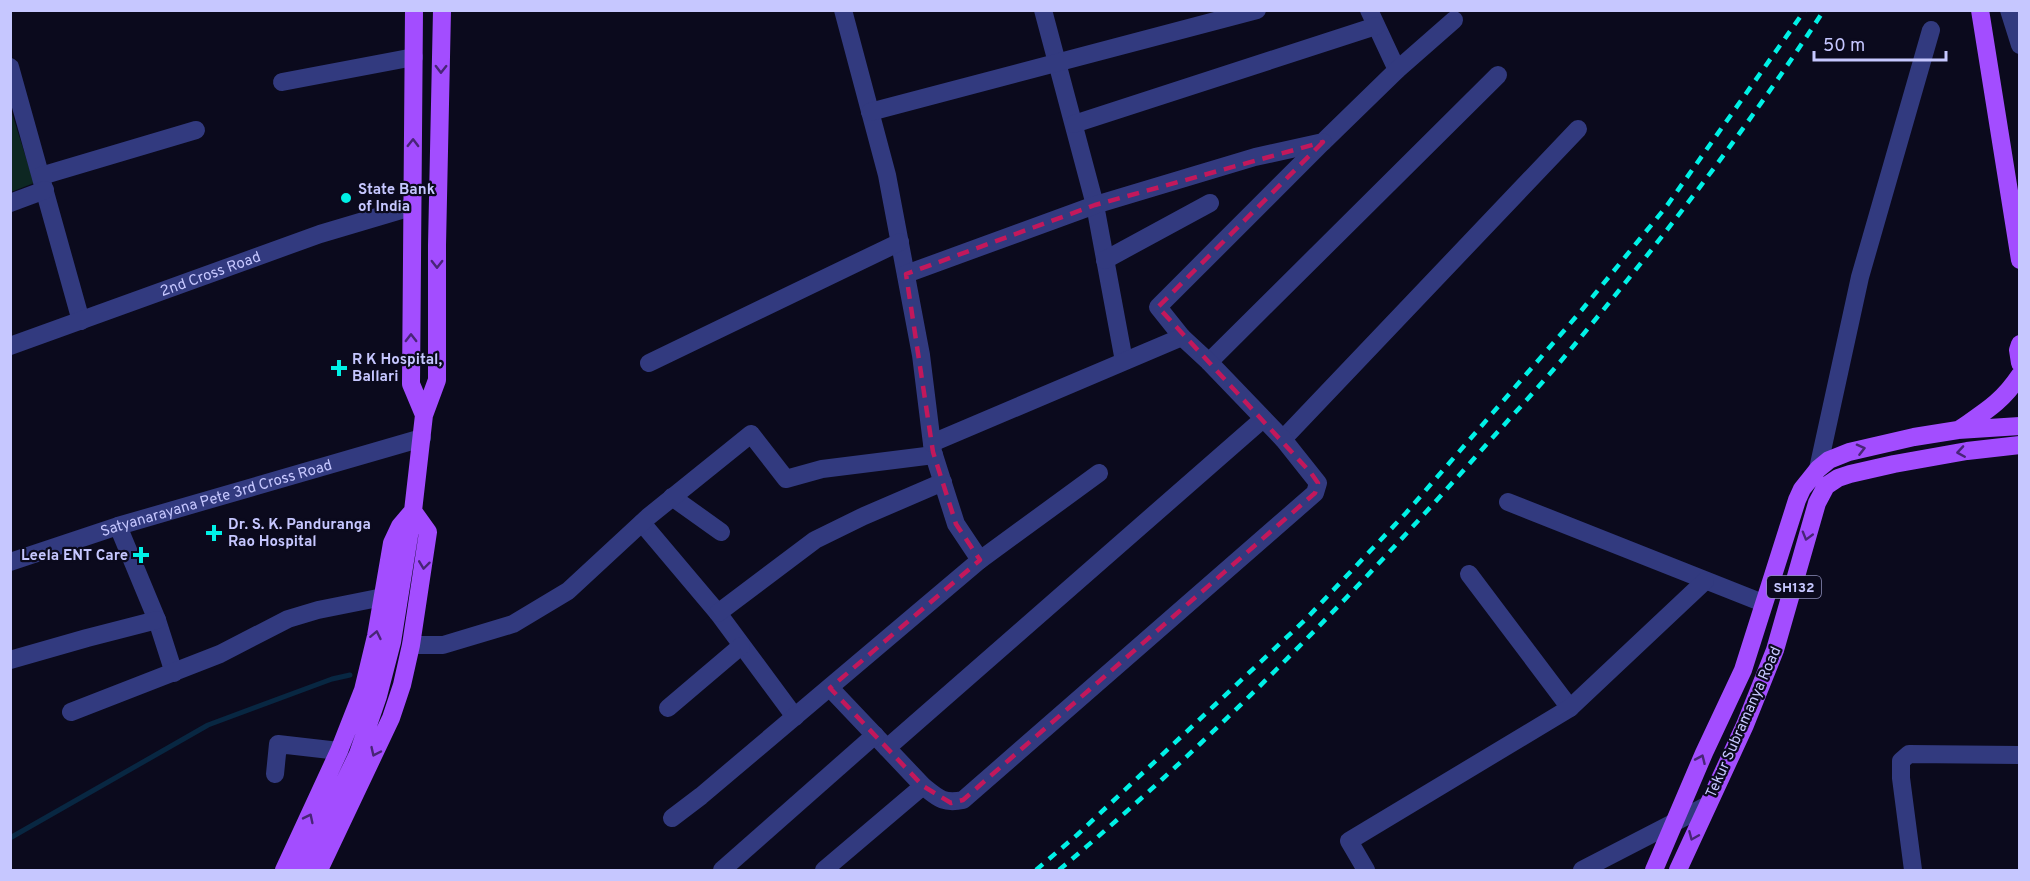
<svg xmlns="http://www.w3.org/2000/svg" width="2030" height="881" viewBox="0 0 2030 881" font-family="Overpass,sans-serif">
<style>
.green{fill:#0d2722}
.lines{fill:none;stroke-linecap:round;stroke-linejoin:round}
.stream{stroke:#082742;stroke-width:5}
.minor{stroke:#323a7f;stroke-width:18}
.major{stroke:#a34dff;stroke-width:18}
.rail{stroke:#00f1e6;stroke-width:4.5;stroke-dasharray:9 8;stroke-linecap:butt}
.oneway{stroke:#482577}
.marked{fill:none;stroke:#c2185b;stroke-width:4.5;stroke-dasharray:12 8;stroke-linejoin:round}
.poi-dot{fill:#00f1e6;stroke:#0b0a1d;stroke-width:2}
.labels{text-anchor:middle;stroke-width:4.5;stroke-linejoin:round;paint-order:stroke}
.shield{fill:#0b0a1d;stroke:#8e8ebb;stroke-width:1.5}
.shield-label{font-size:14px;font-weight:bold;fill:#c6c7ff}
.poi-label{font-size:15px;font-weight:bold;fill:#c6c7ff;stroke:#0b0a1d;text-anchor:start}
.street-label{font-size:15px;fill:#c6c7ff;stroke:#0b0a1d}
</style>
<rect width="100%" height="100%" fill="#0b0a1d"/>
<path class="green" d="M10 107 34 183 11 192H10Z"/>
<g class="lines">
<path class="stream" d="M10 838 208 725 332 679 350 675"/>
<g class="minor">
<path d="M843 10 887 175 921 355 933 452 956 524 980 560"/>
<path d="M1043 10 1095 205 1124 361"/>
<path d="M1369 10 1397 70"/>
<path d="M2009 10 2020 45"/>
<path d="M10 67 81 321"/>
<path d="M282 82 414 57"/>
<path d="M870 112 1257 10"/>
<path d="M1074 124 1376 26"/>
<path d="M41 176 196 130"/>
<path d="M10 203 45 190"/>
<path d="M1105 260 1210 203"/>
<path d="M906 274 1095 205 1255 157 1323 142 1397 70 1454 20"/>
<path d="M1182 337 1158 307 1323 142"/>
<path id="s1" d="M10 346 320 234 411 207"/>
<path d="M1209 362 1498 75"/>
<path d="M649 363 900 242"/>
<path d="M1283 439 1578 129"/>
<path d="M1818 469 1860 277 1931 30"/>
<path d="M672 497 721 532"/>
<path d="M1508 502 1763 603"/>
<path d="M642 523 718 613 795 717"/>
<path d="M118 526 157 620 174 673"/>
<path id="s2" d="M10 562 118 526 422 438"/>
<path d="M1469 574 1570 708"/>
<path d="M718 613 815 540 864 516 943 482"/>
<path d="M411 645H443L513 624 568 591 648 517 751 434 786 479 822 469 934 455"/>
<path d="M10 660 87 638 157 620"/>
<path d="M830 688 923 786C938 798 943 804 963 800L1315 493 1318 483 1283 439 1209 362 1182 337 932 443"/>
<path d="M668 708 741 646"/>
<path d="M71 712 220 654 288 619 318 610 383 597"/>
<path d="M887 748 1263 419"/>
<path d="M275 774 278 744 339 751"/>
<path d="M672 818 701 796 980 560 1099 473"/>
<path d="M722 870 875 735"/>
<path d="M824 870 923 786"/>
<path d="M1366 870 1349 841 1570 708 1705 581"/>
<path d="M1582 870 1706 806"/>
<path d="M1913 870 1901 778V761L1909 754 2020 755"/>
</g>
<path class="major" d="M414 10 411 384 424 415
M1980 10 2020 260
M2020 344 2018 350 2020 363
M1960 429C1986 411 2002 402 2020 375
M284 870 339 751 363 690 376 636 392 543 400 526 412 512
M302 870 358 754 378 696 392 642 413 511 424 415 437 380V245L442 10
M319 870 391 718 402 685 411 645 428 532 413 511
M1654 870 1704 753 1743 670 1797 500 1802 489 1818 469 1829 460 1849 452 1914 437 1958 430 2020 426
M1678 870 1745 725 1775 650 1817 503 1826 486 1838 478 1850 474 1894 464 1967 451 2020 445"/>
<path class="rail" d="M1036 870 1077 835 1306 619 1406 513 1581 311 1666 207 1805 10
M1059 870C1210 743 1348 601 1478 454 1509 419 1541 385 1571 349 1661 241 1747 129 1824 10"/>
</g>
<defs><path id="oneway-chevron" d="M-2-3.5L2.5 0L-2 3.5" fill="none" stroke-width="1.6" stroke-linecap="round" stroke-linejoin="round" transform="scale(1.5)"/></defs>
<g class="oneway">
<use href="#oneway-chevron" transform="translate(441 69) rotate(91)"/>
<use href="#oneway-chevron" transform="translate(413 143) rotate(-89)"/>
<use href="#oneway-chevron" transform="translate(437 264) rotate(90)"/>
<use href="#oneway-chevron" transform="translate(411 338) rotate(-90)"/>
<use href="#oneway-chevron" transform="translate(1861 449) rotate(-14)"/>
<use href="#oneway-chevron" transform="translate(1961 452) rotate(171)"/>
<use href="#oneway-chevron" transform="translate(1807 536) rotate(106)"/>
<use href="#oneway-chevron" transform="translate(424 565) rotate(97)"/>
<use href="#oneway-chevron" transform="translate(376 635) rotate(-78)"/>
<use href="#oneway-chevron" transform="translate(375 752) rotate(115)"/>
<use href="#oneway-chevron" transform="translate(1701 759) rotate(-66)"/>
<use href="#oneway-chevron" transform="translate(309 818) rotate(-64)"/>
<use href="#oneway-chevron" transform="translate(1693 836) rotate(113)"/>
</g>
<path class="marked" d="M1323 142 1158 307 1311 473 1318 483 1315 493 963 800 951 803 923 786 830 688 980 560 956 524 933 452 906 274 1095 205Z"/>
<g class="poi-dot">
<circle cx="346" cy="198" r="6"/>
<path d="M336 359h6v6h6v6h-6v6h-6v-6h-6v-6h6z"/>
<path d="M211 524h6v6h6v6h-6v6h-6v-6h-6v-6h6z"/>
<path d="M138 546h6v6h6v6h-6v6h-6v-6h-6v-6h6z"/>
</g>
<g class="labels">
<rect class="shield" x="1767" y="576" width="54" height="22" rx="4.5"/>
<g class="shield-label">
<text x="1794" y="592">SH132</text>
</g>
<g class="poi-label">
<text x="358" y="194">State Bank<tspan x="358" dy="17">of India</tspan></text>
<text x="352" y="364">R K Hospital,<tspan x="352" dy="17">Ballari</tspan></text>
<text x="228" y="529">Dr. S. K. Panduranga<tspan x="228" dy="17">Rao Hospital</tspan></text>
<text x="128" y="560" text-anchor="end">Leela ENT Care</text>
</g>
<g class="street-label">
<text dy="5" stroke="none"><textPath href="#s1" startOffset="213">2nd Cross Road</textPath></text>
<text dy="5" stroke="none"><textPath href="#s2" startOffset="216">Satyanarayana Pete 3rd Cross Road</textPath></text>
<text transform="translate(1743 722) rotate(-66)" y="5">Tekur Subramanya Road</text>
</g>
</g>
<rect width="2030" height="881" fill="none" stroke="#c6c7ff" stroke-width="24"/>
<path d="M1814 51v9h132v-9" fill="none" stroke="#c6c7ff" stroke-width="3"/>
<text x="1823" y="51" font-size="18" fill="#c6c7ff" stroke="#0b0a1d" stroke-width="4.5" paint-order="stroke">50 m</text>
</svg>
